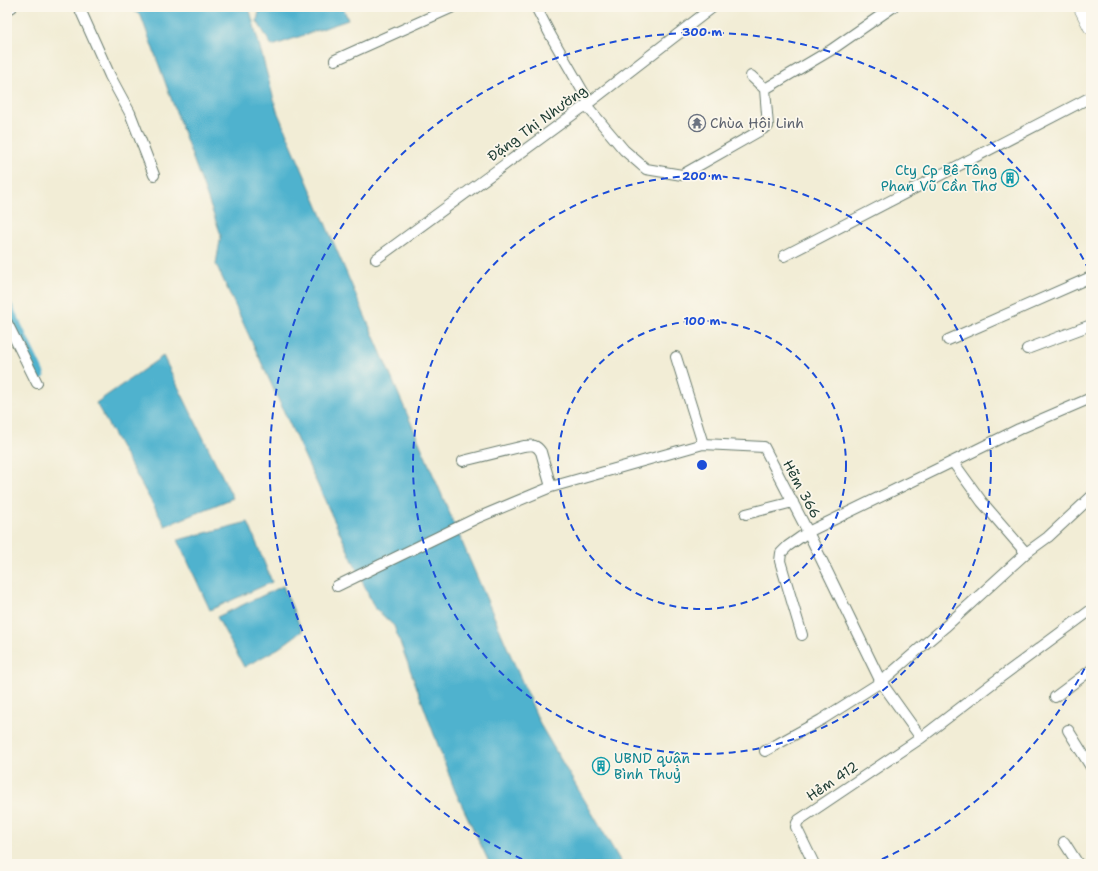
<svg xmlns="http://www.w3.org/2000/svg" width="1098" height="871" viewBox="0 0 1098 871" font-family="'Shantell Sans',sans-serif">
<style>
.water{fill:#4fb2ce;stroke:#377881}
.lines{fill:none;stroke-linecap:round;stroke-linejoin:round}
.canal{stroke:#4fb2ce;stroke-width:10}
.minor-casing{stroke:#697b6d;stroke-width:12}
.highway-casing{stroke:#697b6d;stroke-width:16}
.minor{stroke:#fff;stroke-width:10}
.highway{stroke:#fff;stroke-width:15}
.ring{fill:none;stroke:#1d4ed8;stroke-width:2;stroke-dasharray:7 5}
.labels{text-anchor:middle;stroke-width:3.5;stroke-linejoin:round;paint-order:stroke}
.street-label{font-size:14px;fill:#1f3d34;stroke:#fbf7ec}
.worship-label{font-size:14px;fill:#5b616d;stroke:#fbf7ec;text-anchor:start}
.culture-label{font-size:14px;fill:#0d838f;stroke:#fbf7ec;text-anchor:end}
.centre{fill:#1d4ed8;stroke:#fbf7ec;stroke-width:2}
.ring-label{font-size:12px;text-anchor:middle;font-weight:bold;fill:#1d4ed8;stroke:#fbf7ec;stroke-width:3.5;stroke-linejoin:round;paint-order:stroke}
</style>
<rect width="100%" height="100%" fill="#fbf7ec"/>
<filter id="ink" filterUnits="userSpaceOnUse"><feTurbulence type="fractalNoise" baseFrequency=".025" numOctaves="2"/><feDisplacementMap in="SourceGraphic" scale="8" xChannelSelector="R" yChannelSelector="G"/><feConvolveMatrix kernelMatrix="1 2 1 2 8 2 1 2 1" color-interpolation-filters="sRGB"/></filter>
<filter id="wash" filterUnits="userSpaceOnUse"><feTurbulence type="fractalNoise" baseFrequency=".012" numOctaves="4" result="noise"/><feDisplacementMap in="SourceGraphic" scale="16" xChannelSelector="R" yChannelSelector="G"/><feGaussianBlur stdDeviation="0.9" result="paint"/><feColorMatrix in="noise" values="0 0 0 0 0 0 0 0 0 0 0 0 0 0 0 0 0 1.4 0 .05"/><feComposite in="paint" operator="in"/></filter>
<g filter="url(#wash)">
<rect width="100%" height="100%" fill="#f2edd6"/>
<path class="water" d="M129 7H249L277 111 541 726 622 864H490L455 791 394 626 374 607 216 264 221 235 141 16Z
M260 7H343L348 20 272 46 257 21Z
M163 356 233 498 165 526 96 403Z
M248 522 272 582 210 610 178 540Z
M283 586 302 631 279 648 244 667 217 617Z"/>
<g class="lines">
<path class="canal" d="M7 305 40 375"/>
</g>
</g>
<g filter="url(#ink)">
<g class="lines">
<g class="minor-casing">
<path id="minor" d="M79 7 110 76 130 113 154 175
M536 7 551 36 589 102
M7 10 12 7
M335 60 453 7
M751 76 765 89 831 50 893 7
M586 105 624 150 646 169 682 175 768 126 765 89
M784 256 1091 97
M376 259 586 105 713 7
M7 323 37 383
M948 340 1091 277
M1027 349 1091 325
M676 357 703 444
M463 461 524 446C532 445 536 444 541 452L551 487
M953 462 982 502 1026 553
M746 514 793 502
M337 586 477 518 551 487 703 444 764 447 808 532 956 460 1019 429 1091 398
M802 635 780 561 781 553 788 546 808 532 881 682 919 649 945 627 1026 553 1048 537 1091 497
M1055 697 1091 670
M1068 730 1091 767
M765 751 821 720 881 682 921 738
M1064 842 1078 864
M814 864 796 827 797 823 799 820 921 738 994 682 1091 610"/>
</g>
<g class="highway-casing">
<path id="highway" d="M1081 7 1091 27"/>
</g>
<use href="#minor" class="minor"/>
<use href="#highway" class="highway"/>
</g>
</g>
<g class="ring">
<circle cx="702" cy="465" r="144"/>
<circle cx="702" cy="465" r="289"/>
<path d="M1090 658A433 433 0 0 1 871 864M533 864A433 433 0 1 1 1090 272"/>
</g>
<defs>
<g id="temple-ring" transform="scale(0.9)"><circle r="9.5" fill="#fbf7ec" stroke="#6b7280" stroke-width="1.5"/><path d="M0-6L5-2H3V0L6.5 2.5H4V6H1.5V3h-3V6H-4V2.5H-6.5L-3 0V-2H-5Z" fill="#6b7280"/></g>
<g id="building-ring" transform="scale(0.9)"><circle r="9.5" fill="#fbf7ec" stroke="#0f9aa8" stroke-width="1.5"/><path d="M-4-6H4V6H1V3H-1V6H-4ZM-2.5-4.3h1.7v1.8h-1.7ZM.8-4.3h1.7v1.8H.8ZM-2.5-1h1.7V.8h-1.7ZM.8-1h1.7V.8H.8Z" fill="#0f9aa8"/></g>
</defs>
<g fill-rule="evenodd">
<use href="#temple-ring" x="697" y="123"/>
<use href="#building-ring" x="1010" y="178"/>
<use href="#building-ring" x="601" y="766"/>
</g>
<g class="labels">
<g class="street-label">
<text transform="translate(537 123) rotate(-36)" y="5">Đặng Thị Nhường</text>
<text transform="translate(802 489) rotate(62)" y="5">Hẽm 366</text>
<text transform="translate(832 781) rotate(-34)" y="5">Hẻm 412</text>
</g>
<g class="worship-label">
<text x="710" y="128">Chùa Hội Linh</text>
</g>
<g class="culture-label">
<text x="997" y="175">Cty Cp Bê Tông<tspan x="997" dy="16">Phan Vũ Cần Thơ</tspan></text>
<text x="614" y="763" text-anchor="start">UBND quận<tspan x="614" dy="16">Bình Thuỷ</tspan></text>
</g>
</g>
<circle cx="702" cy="465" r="6" class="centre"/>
<g class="ring-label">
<text x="702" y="36">300 m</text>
<text x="702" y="180">200 m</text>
<text x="702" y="325">100 m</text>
</g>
<rect width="1098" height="871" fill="none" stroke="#fbf7ec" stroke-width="24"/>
</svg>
